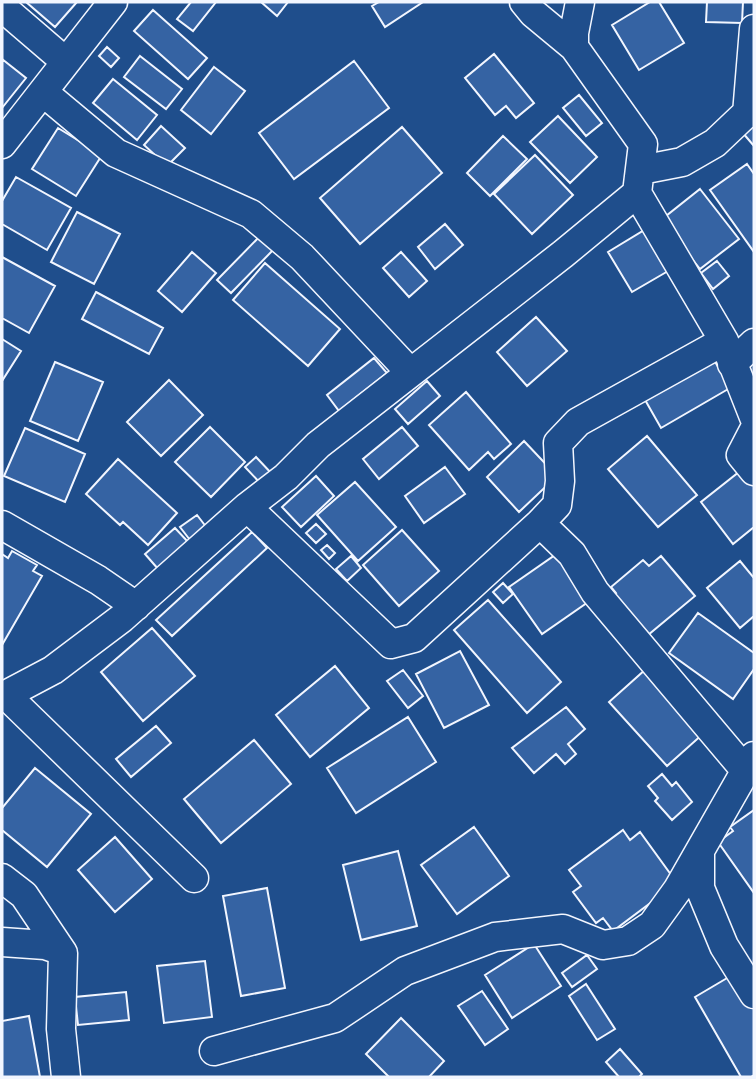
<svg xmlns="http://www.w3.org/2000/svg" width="756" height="1079" viewBox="0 0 756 1079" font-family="'Crimson Pro',serif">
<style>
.building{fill:#3563a3;stroke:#f2f6ff;stroke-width:2}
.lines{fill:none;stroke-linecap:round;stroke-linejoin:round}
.street-casing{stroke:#f2f6ff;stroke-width:31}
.street{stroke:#1f4e8c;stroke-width:28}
</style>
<rect width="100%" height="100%" fill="#1f4e8c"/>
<path class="building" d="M26 2H77L55 27Z
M191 2H216L193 31 177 19Z
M261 2H288L277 16Z
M379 2H423L385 27 372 6Z
M650 2H659L684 43 639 70 612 25Z
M707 2H743L742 23 706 22Z
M153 10 207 58 188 79 134 31Z
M107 47 119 58 111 67 99 56Z
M494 54 534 103 516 118 506 106 495 115 465 78Z
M140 56 182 89 166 109 124 77Z
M2 59 26 78 2 108Z
M354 61 389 108 294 179 259 133Z
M214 67 245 91 211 134 181 110Z
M113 79 157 115 137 140 93 103Z
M579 95 602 123 586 136 563 108Z
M558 116 597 157 570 183 530 142Z
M754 121V146L742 132Z
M161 126 185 148 167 166 144 145Z
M402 127 442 173 360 244 320 198Z
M58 128 102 155 76 196 32 169Z
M503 136 527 159 490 196 467 173Z
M535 155 573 195 532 234 494 194Z
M747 164 754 174V252L710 190Z
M16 177 71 208 47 250 2 224V201Z
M700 189 739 239 700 269 661 220Z
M77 212 120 234 94 284 51 262Z
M445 224 463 245 435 269 418 247Z
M651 226 675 267 632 292 608 252Z
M263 233 276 247 231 293 217 280Z
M192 252 216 273 182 312 158 291Z
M401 252 427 281 409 297 383 268Z
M2 257 55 286 29 333 2 318Z
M717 261 729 276 713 289 701 273Z
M265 263 340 329 308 366 233 300Z
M96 292 163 328 149 354 82 319Z
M536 317 567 351 527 386 497 352Z
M2 339 21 351 2 381Z
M374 358 387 373 339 411 327 395Z
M713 358 730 388 661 428 644 398Z
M55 362 103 382 78 441 30 421Z
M169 380 203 415 161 456 127 422Z
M427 381 440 396 408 424 395 409Z
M466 392 511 444 494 459 488 452 469 470 429 425Z
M210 427 245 462 211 497 175 462Z
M402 427 418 446 379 479 363 459Z
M25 428 85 454 65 502 4 476Z
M647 436 697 495 658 527 608 469Z
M524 441 557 476 519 512 487 477Z
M256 457 273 475 262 485 245 467Z
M118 459 177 513 148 545 123 522 120 525 86 494Z
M445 467 465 494 424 523 405 496Z
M744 468 754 482V527L733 544 701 502Z
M316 476 334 496 301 527 282 507Z
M355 482 396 527 358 561 317 515Z
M197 515 207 528 190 540 180 527Z
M316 524 326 534 316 543 306 533Z
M175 528 189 543 159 570 145 554Z
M402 530 439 571 399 606 363 565Z
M252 532 267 548 172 636 156 620Z
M327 545 335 553 329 559 321 550Z
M12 551 37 565 33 571 42 576 2 645V554L8 558Z
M558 553 591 600 542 634 509 587Z
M351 556 361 568 347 581 336 569Z
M661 556 695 596 642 640 608 599 616 593 611 587 643 560 649 566Z
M740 561 754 578V616L740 628 707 588Z
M503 583 513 594 503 603 493 592Z
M488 600 561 682 527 713 454 630Z
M698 613 754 653V669L733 699 669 653Z
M152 628 195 676 143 721 101 672Z
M460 651 489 705 444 728 416 674Z
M335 666 369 708 310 757 276 715Z
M646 669 704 733 667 766 609 702Z
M403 670 423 696 408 708 387 681Z
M566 707 585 729 568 744 576 754 565 764 556 754 534 773 512 748Z
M408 717 436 762 356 813 327 768Z
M156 726 171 743 131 777 116 759Z
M254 740 291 784 221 843 184 799Z
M35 768 91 814 47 867 2 830V808Z
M662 774 672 786 676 782 692 802 672 820 655 801 658 798 648 786Z
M754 810V893L718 842 733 831 730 827Z
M474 827 509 876 457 914 421 865Z
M623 830 630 840 640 832 677 883 613 931 603 918 596 923 573 892 581 886 569 870Z
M115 837 152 879 115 912 78 870Z
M398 851 417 926 361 940 343 865Z
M267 888 285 988 241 996 223 896Z
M534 944 561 986 512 1018 485 975Z
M587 955 597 969 572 987 562 973Z
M205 961 212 1017 164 1023 157 966Z
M739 971 754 997V1075L751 1077H741L695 997Z
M586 984 615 1029 597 1040 569 996Z
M482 991 508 1029 485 1045 458 1006Z
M126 992 129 1020 78 1025 75 997Z
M29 1016 40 1077H2V1021Z
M401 1018 444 1061 429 1077H389L366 1054Z
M620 1049 642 1074 639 1077H619L606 1062Z"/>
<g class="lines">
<g class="street-casing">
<path id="street" d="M2 7 66 62
M574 47V33L580 2
M43 92 116 153 251 214 302 257 410 372
M747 114 754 29
M2 144 113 2
M641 170 682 162 715 143 754 106
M637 193 724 341 754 417
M732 364 754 343
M754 430 741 455 754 471
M247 507 391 644 414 638 540 523 557 505 560 481 558 443 578 422 724 341
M540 523 572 554 595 592 745 770
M2 525 98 580 136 606
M6 695 194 878
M2 697 53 670 122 618 247 507 286 477 318 445 563 254 637 193 643 144 574 47 533 13 524 2
M700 853V888L724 946 754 994
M2 878 24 895 63 953 61 1029 66 1077
M2 942 45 945 60 950
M214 1051 335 1018 405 971 495 937 563 929 603 945 628 941 652 925 678 889 754 756"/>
</g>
<use href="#street" class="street"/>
</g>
<rect width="756" height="1079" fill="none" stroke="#f2f6ff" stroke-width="7"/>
</svg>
